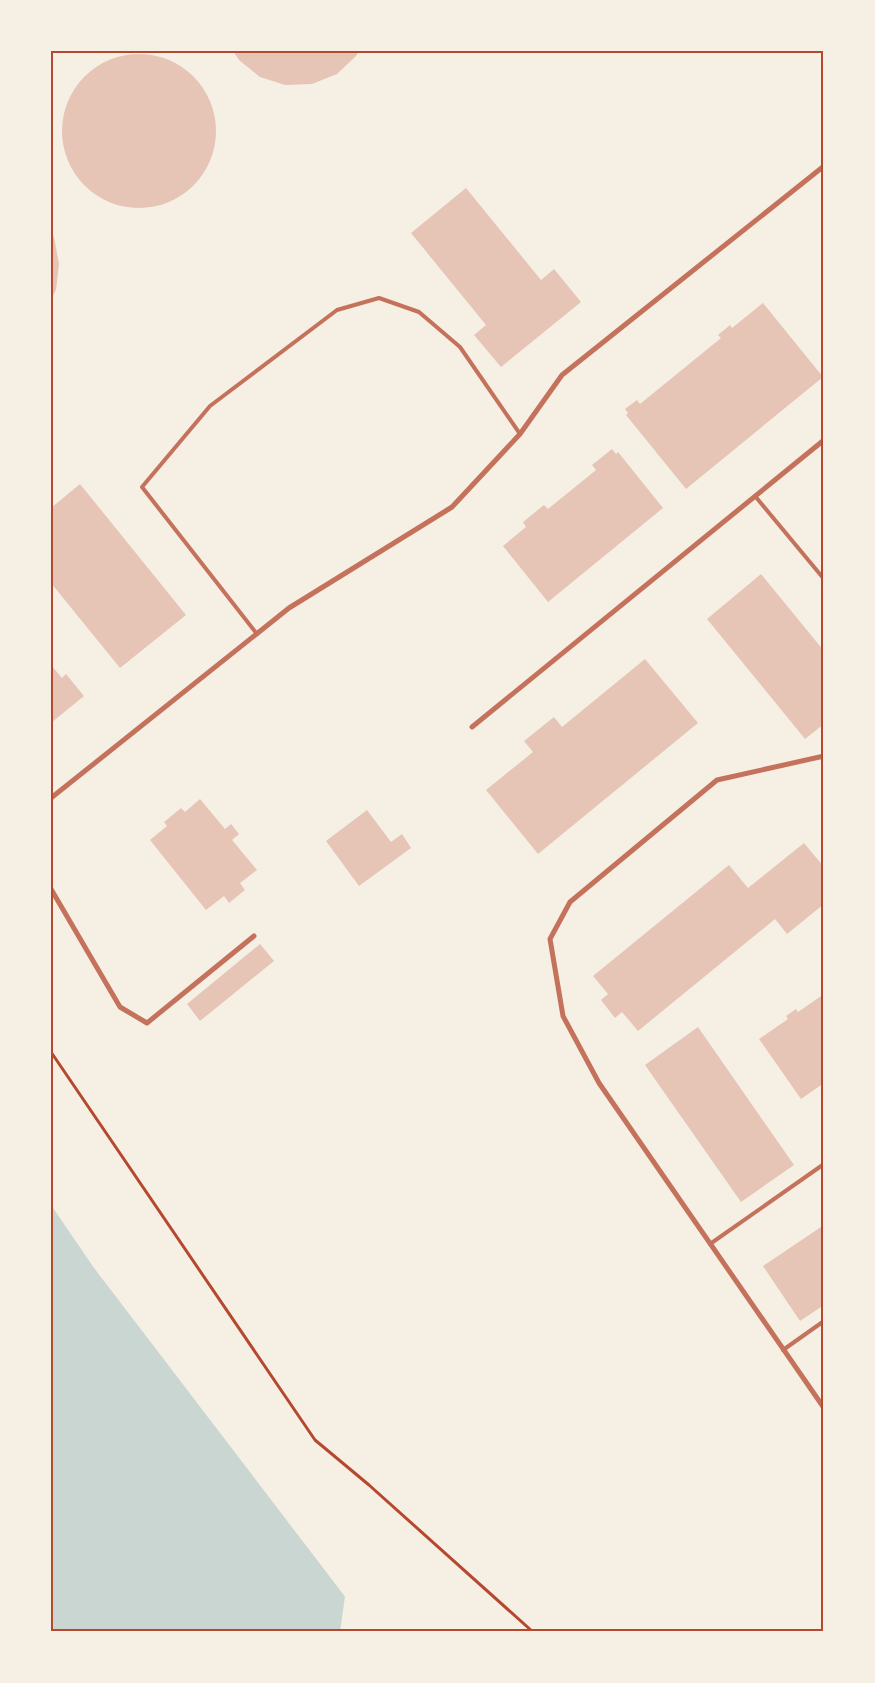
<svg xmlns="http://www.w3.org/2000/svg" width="875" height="1683" viewBox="0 0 875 1683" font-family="'Asap Condensed',sans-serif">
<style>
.water{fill:#c9d6d2}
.pier{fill:#f6efe4}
.building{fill:#e6c5b7}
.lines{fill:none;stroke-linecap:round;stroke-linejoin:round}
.path{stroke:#b5482f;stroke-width:3}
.service{stroke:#c5725c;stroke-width:4}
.minor{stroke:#c5725c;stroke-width:5}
.neatline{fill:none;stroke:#b5482f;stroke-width:2}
</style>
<rect width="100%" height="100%" fill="#f6efe4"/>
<path class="water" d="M51 1205 94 1268 372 1632H51Z"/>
<path class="pier" d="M345 1596 354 1605 374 1632H340Z"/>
<path class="building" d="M233 51H359L356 56 337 74 312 84 285 85 260 77 239 60Z
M62 131a77 77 0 1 1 154 0a77 77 0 1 1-154 0Z
M466 188 541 280 554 269 581 302 501 367 474 335 486 325 411 233Z
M51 233 54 237 59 264 56 290 51 299Z
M763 303 823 377 686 489 626 415 628 413 625 409 637 400 640 404 721 338 718 335 730 325 732 328Z
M612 449 616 454 618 452 663 508 548 602 503 546 526 527 523 522 544 505 548 509 596 470 592 465Z
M80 484 186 615 120 668 51 583V508Z
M761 574 824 651V724L805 739 707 619Z
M645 659 698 723 538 854 486 790 533 752 524 741 554 717 562 727Z
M51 665 62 678 66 674 84 696 51 723Z
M200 799 225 829 231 824 239 834 232 840 257 870 240 883 245 890 229 903 224 896 206 910 150 840 167 826 164 822 181 808 185 812Z
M367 810 391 842 402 834 411 848 359 886 326 841Z
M804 843 824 867V904L787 934 775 919 638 1031 622 1012 615 1018 601 1000 608 994 593 976 729 865 748 888Z
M260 944 274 961 200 1021 187 1004Z
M824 994V1083L801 1099 759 1039 788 1019 786 1016 796 1009 798 1012Z
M698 1027 794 1165 741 1202 645 1065Z
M824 1225V1305L800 1321 763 1266Z"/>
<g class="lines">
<path class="path" d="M51 1052 315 1440 369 1485 533 1632"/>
<path class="service" d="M755 496 824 579
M257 634 142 487 210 406 337 310 379 298 419 312 460 347 520 434
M710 1244 824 1164
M783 1350 824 1321"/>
<path class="minor" d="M472 727 824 440
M824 756 717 780 570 902 550 939 563 1016 599 1083 824 1408
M51 798 289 608 452 507 520 434 562 375 824 166
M51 889 120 1007 147 1023 254 936"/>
</g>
<rect width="875" height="1683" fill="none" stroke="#f6efe4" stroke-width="105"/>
<rect x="52" y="52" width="770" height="1578" class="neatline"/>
</svg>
